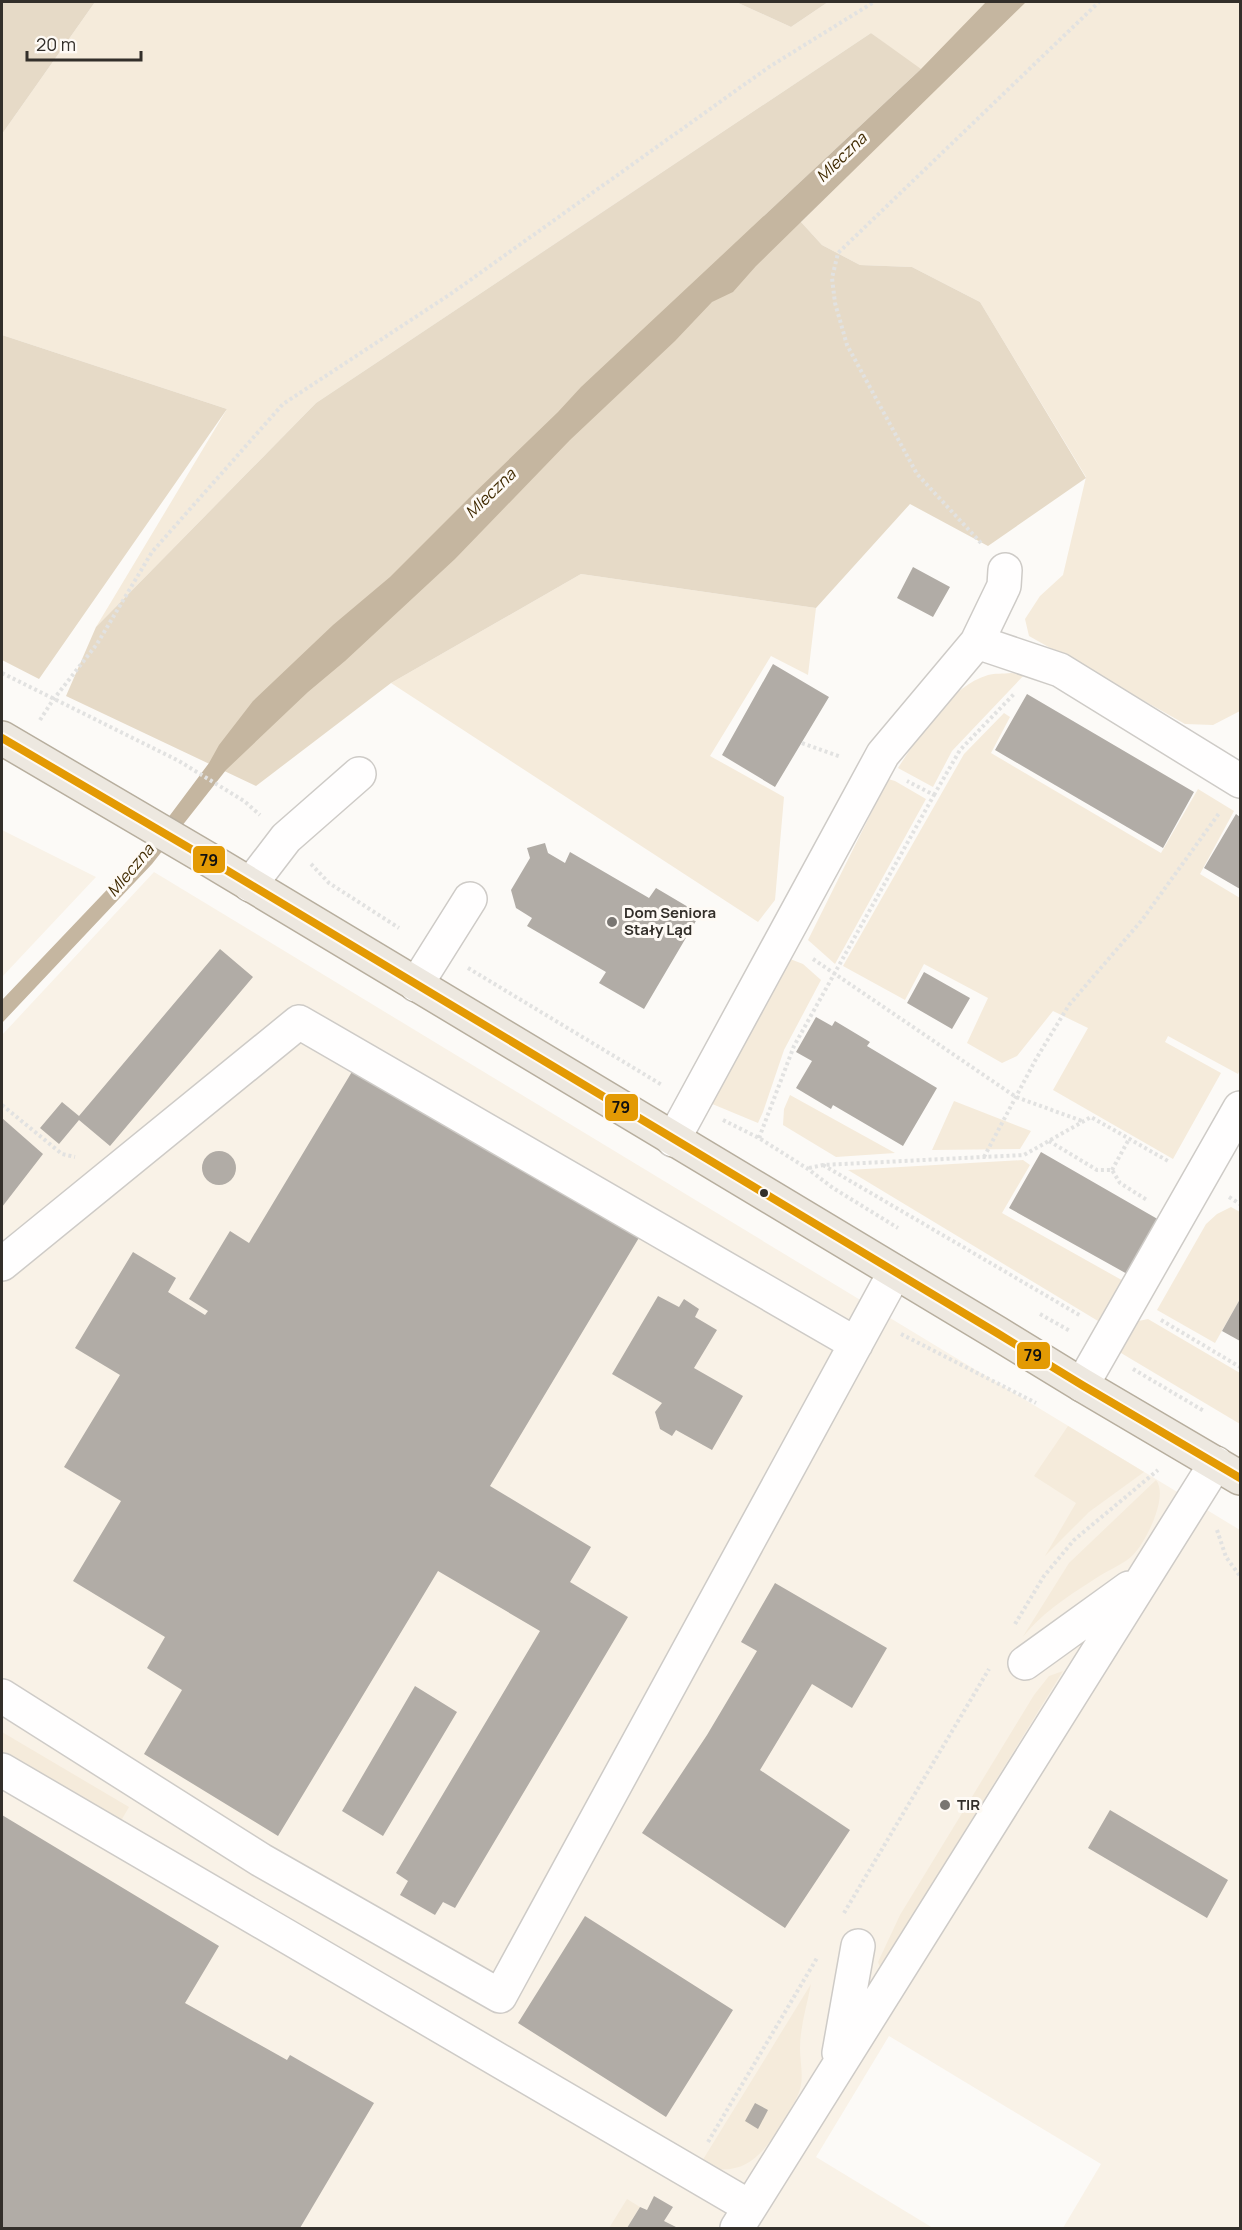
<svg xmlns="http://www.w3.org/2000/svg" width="1242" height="2230" viewBox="0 0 1242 2230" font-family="Manrope,sans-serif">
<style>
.built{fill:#f9f2e7}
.green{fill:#f5ebdb}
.forest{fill:#e6dac7}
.water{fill:#c5b6a0}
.building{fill:#b1aca6}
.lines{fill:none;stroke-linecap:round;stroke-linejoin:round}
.minor-casing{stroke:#cecbc7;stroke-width:36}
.major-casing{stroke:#b7ae9e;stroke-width:36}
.path{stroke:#e2e2e1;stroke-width:4;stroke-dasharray:3 3;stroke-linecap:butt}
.minor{stroke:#fffefe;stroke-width:33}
.major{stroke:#ede8e0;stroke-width:33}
.bus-1-casing{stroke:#fefaf5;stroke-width:12}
.bus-1{stroke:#e39a04;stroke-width:8}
.poi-dot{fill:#797672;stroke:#fefaf5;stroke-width:2}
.bus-dot{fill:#332f2a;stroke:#fefaf5;stroke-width:2}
.labels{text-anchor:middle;stroke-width:6;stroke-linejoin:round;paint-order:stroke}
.poi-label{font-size:15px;font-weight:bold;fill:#332f2a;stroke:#fefaf5;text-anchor:start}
.water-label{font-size:16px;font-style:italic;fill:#412b02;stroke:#fefaf5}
.line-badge{stroke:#fefaf5;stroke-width:2}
.pale-badge-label{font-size:16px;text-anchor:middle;font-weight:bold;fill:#111}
</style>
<rect width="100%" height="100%" fill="#fcfaf7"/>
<path class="built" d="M2 830 96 877 2 977Z
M154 872 1240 1530V2228H1063L1101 2164 889 2036 816 2157 933 2228H2V1035Z"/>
<path class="green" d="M95 2H736L791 27 828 2H1240V711L1213 725 1185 724 1029 636 1025 619 1040 596 1063 575 1086 477 980 302 912 267 860 265 822 245 801 222 940 85 871 33 316 403 96 627 227 409 2 335V134Z
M581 574 816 608 808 675 771 656 710 756 784 797 775 900 758 922 391 683Z
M1011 673 1025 674 952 751 933 787 898 768C918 737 950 686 988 675 995 673 1003 674 1011 673Z
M1004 713 1010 717 991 753 1161 853 1198 789 1234 811 1200 874 1240 898V1069L1238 1074 1168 1036 1165 1042 1221 1073 1173 1159 1053 1090 1088 1028 1053 1011 1017 1056 1002 1063 967 1043 988 998 924 964 905 1000 843 966 964 754Z
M888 779 895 781 926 799 835 964 808 940Z
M785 957 803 964 821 980 784 1050 763 1112 758 1123 705 1101Z
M790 1095 895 1153 836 1157 783 1125 784 1109Z
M954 1101 1031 1131 1020 1149 932 1150Z
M1023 1160 1030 1165 1002 1213 1127 1283 1103 1324 848 1170Z
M1231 1207 1240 1212V1299L1215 1343 1157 1310 1206 1224 1217 1214Z
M1148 1319 1240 1373V1424L1116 1350 1129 1323Z
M1068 1426 1144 1472 1089 1512 1045 1556 1076 1503 1034 1476Z
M1156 1480C1169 1496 1146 1542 1133 1555 1125 1563 1111 1569 1101 1575 1069 1596 1047 1608 1022 1638L1069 1563Z
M1063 1671 881 1967H880L878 1962 900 1915 1034 1695 1049 1676Z
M2 1732 129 1807 118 1826 2 1755Z
M811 1984C807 2005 800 2027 800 2048 800 2060 803 2073 801 2085 799 2096 791 2108 785 2118 763 2155 746 2179 699 2166Z
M627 2199 640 2207 627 2228H609Z"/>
<path class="forest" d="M2 2H95L2 134Z
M736 2H828L791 27Z
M871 33 921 69 764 216 801 222 822 245 860 265 912 267 980 302 1086 478 988 546 910 504 816 608 581 574 391 683 256 786 66 696 96 627 316 403Z
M2 335 227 409 39 679 2 660Z"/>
<path class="water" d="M986 2H1026L756 266 733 292 712 302 675 341 570 440 455 559 345 661 308 692 226 770 152 864 2 1023V1000L141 854 209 763 219 745 253 701 333 625 390 577 469 498 558 412 581 387 921 69Z"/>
<path class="building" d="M913 567 950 587 933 617 897 598Z
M773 664 829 697 775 787 722 755Z
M1027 694 1194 792 1163 848 995 750Z
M1236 814 1240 817V889L1204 868Z
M545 843 548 853 565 863 570 852 649 898 656 888 700 914 644 1009 599 983 606 972 527 926 532 918 516 908 511 890 530 858 527 848Z
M220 949 253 977 110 1146 79 1120 59 1144 40 1128 62 1102 79 1116Z
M924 972 970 998 952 1029 907 1003Z
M816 1017 832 1026 835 1021 870 1042 867 1046 937 1088 903 1146 833 1105 831 1109 796 1088 812 1061 796 1052Z
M356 1065 640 1236 490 1486 591 1547 570 1582 628 1617 455 1908 443 1902 435 1915 400 1895 408 1881 396 1873 540 1631 438 1571 278 1836 144 1754 182 1690 147 1668 165 1637 73 1581 121 1501 64 1467 120 1375 75 1348 133 1252 176 1278 168 1292 205 1315 208 1311 189 1299 230 1231 249 1243Z
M2 1118 43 1154 2 1207Z
M202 1168a17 17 0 1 1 34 0a17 17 0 1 1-34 0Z
M1041 1152 1161 1221 1129 1275 1009 1208Z
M658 1296 679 1307 684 1299 699 1309 695 1317 717 1330 694 1368 743 1396 712 1450 676 1430 672 1436 660 1429 655 1412 662 1403 612 1374Z
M1240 1299V1341L1222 1331Z
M775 1583 887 1648 852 1708 812 1684 760 1770 850 1830 785 1928 642 1833 707 1735 757 1651 741 1642Z
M415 1686 457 1712 383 1836 342 1811Z
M1110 1810 1228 1880 1207 1918 1088 1848Z
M2 1815 219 1946 185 2003 287 2060 290 2055 374 2103 300 2228H2Z
M585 1916 733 2010 666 2117 518 2023Z
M755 2103 768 2110 758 2129 745 2121Z
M654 2196 673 2207 664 2221 678 2228H627L640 2207 647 2210Z"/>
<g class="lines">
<g class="minor-casing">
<path id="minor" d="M977 642 1060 670 1240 781
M250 885 286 838 359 774
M416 985 470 899
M673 1140 883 754 977 642 1004 586 1005 570
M2 1264 299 1022 856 1344
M1082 1385 1240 1108
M1025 1663 1129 1588
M2 1696 261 1860 500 1996 895 1272
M2 1770 750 2207
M839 2053 858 1946
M737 2228 1216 1463"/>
</g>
<g class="major-casing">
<path id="major" d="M2 738 208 859 997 1333 1082 1385 1240 1478"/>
</g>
<path class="path" d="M981 543 917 474 847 345 835 303 832 278 838 253 1099 2
M2 673 179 761 244 801 260 815
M40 720 53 700 97 644 152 552 283 404 452 293 769 67 874 2
M802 743 841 757
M934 795 960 750 1015 693
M311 864 329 883 399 928
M813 959 1016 1097 1082 1121
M468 968 662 1085
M2 1105 62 1154 75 1157
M723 1120 759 1138 808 1169 833 1188 898 1228
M759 1138 794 1046 934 795 907 781
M1049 1141 1097 1170H1112L1120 1183 1147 1200
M984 1157 1036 1059 1069 1005 1142 920 1220 812
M823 1165 1081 1316
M809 1168 823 1165 1024 1155 1091 1117 1168 1161
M1112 1170 1129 1139
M1229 1197 1240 1204
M1040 1314 1070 1331
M1161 1320 1240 1367
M901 1334 1036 1403
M1133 1369 1204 1411
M1217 1530 1226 1557 1240 1576
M1015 1624 1044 1576 1074 1540 1158 1470
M844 1913 989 1669
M708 2142 817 1958"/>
<use href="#minor" class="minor"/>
<use href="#major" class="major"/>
<g class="bus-1-casing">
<path id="bus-1" d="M2 738 208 859 997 1333 1082 1385 1240 1478"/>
</g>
<use href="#bus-1" class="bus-1"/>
</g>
<g class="poi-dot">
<circle cx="612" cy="922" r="6"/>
<circle cx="945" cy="1805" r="6"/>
</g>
<circle class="bus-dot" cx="764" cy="1193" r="5"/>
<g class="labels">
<g class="poi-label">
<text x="624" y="918">Dom Seniora<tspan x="624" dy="17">Stały Ląd</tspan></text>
<text x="957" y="1810">TIR</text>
</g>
<g class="water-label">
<text transform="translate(841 157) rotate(-44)" y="6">Mleczna</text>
<text transform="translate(490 493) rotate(-44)" y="6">Mleczna</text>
<text transform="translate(130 870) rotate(-50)" y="6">Mleczna</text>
</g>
</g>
<g class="line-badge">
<rect x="192" y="845" width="34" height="29" rx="6" fill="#e39a04"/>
<rect x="604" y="1093" width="35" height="29" rx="6" fill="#e39a04"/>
<rect x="1016" y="1341" width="35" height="29" rx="6" fill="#e39a04"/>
</g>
<g class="pale-badge-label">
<text x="209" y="866">79</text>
<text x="621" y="1113">79</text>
<text x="1033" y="1361">79</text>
</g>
<rect width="1242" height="2230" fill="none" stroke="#332f2a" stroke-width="6"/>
<path d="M27 51v9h114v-9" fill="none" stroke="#332f2a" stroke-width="3"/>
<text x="36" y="51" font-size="18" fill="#332f2a" stroke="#fefaf5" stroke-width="4.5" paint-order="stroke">20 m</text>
</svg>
